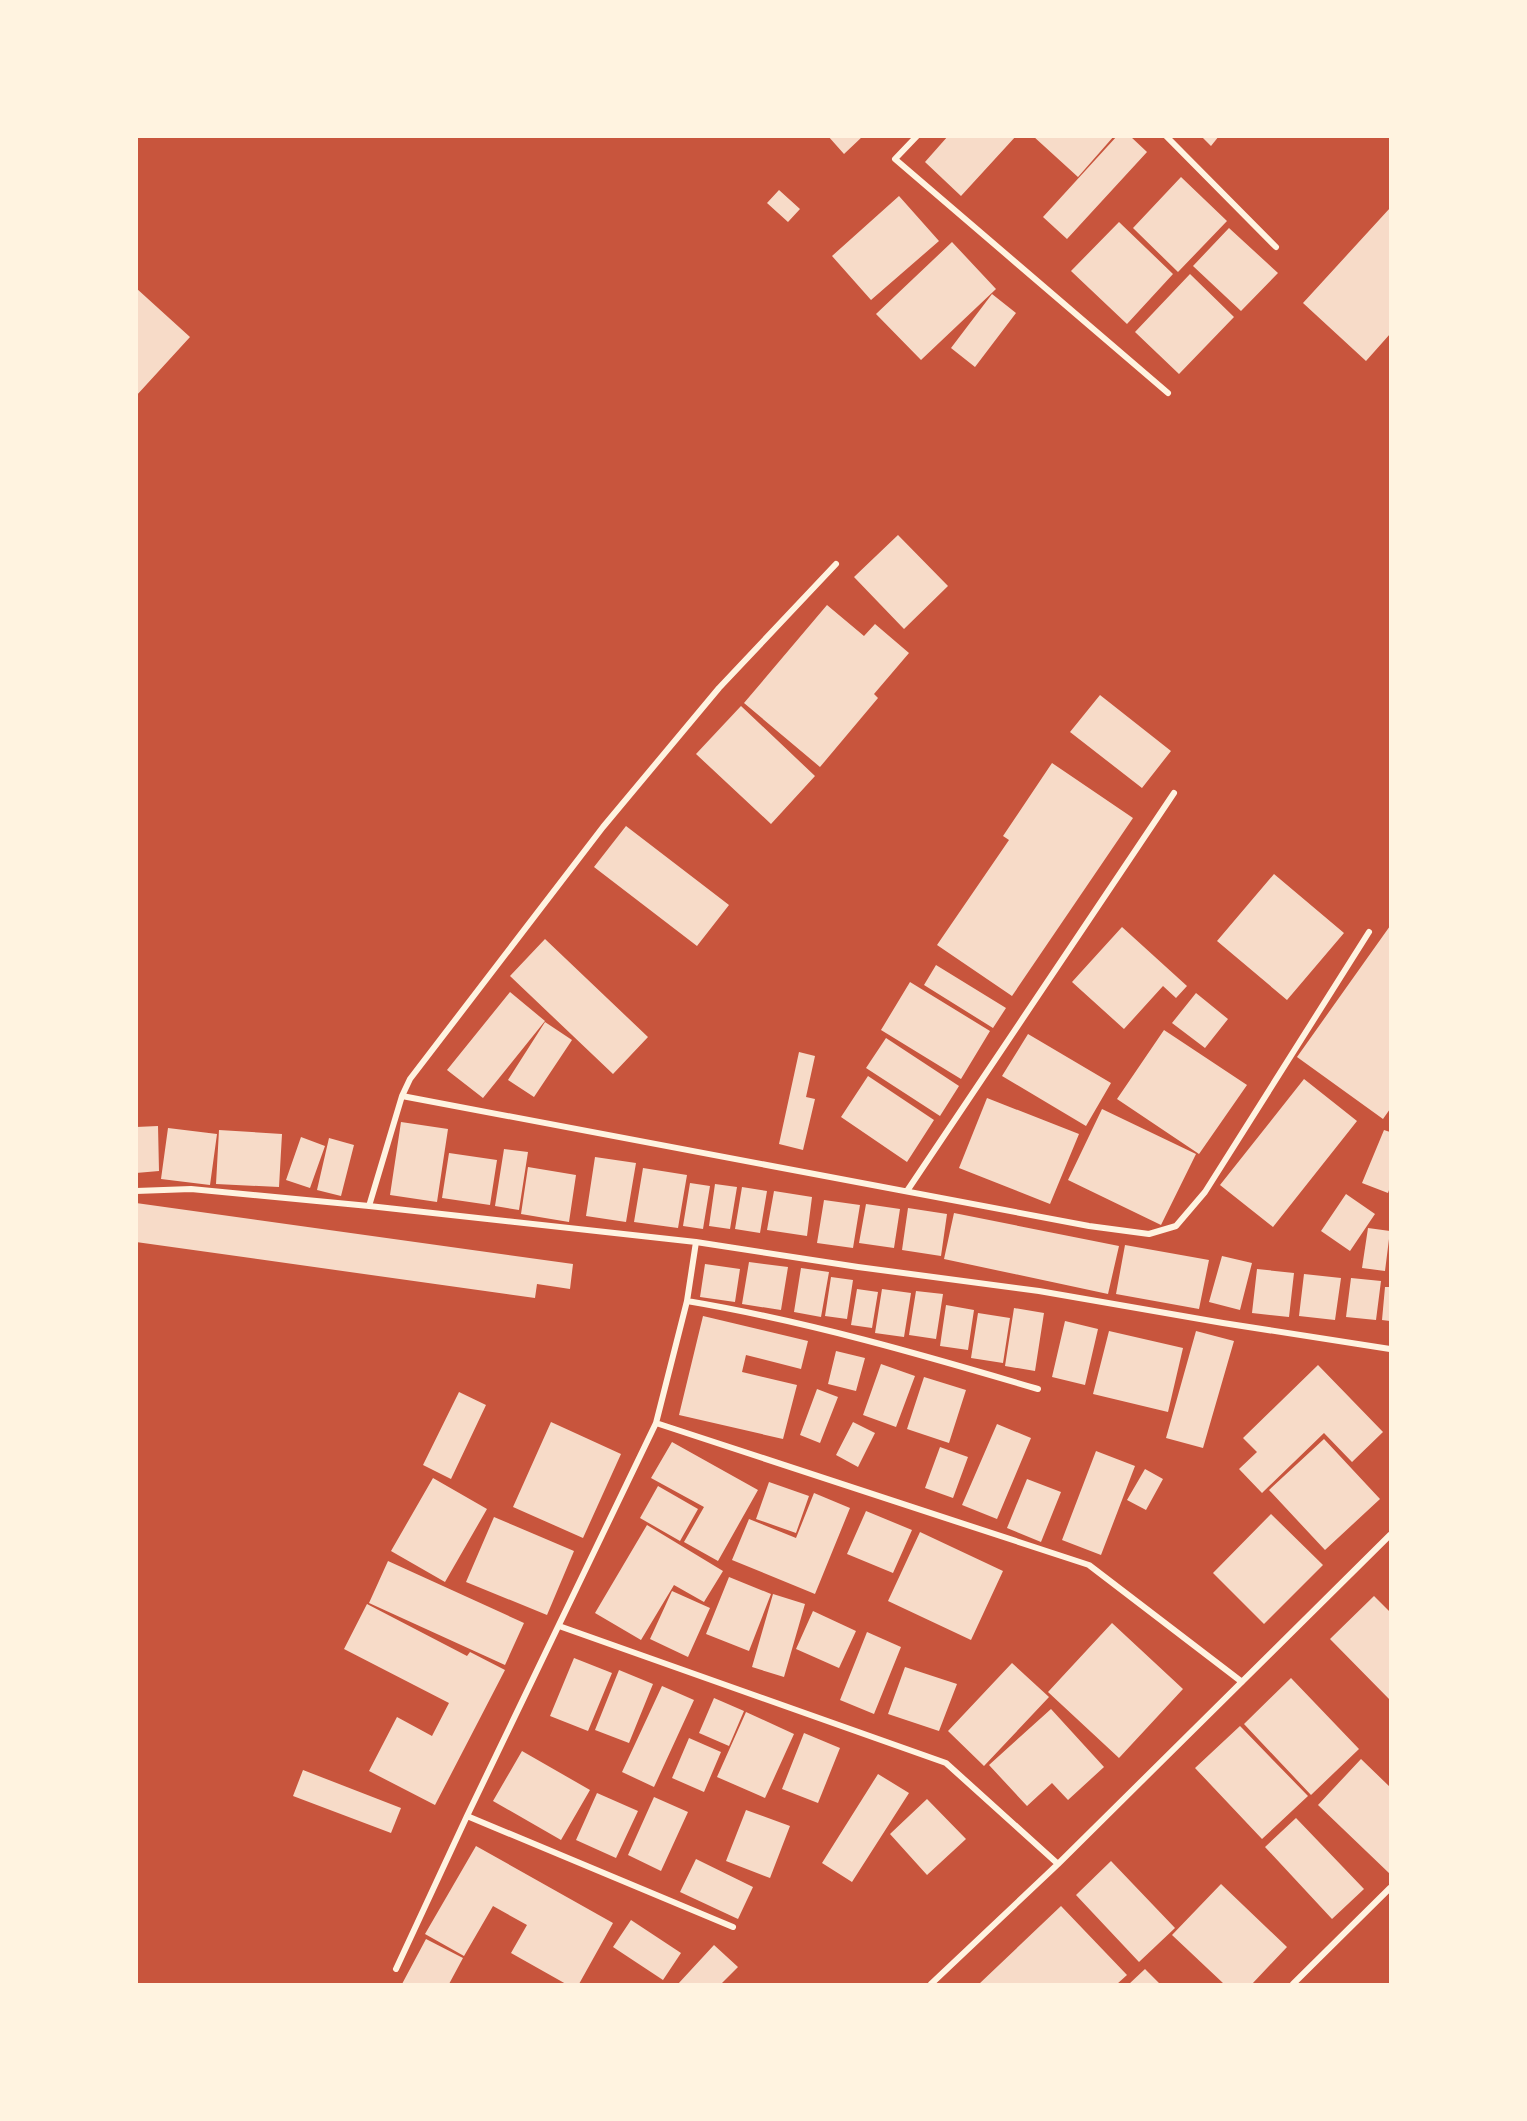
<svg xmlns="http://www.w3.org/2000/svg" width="1527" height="2121" viewBox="0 0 1527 2121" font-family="'Roboto Condensed',sans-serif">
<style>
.building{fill:#f7dbc8}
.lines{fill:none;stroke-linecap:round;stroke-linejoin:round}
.minor{stroke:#fff3e0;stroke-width:6}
</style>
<rect width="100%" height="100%" fill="#c8553d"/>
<path class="building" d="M828 136H863L844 154Z
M948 136H1016L961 196 925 162Z
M1033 136H1114L1078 177Z
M1117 136H1130L1147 152 1067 239 1043 217Z
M1201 136H1219L1211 146Z
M1181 177 1227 221 1178 272 1133 228Z
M779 190 800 209 788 222 767 203Z
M899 196 939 241 871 300 832 256Z
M1390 208V334L1366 361 1303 303Z
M1119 222 1173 274 1127 324 1071 271Z
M1229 228 1278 273 1241 311 1193 266Z
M952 242 996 289 921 360 876 314Z
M1190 274 1234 317 1179 374 1135 332Z
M136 288 190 337 136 396Z
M992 294 1016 313 975 367 951 348Z
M898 535 948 586 904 629 854 577Z
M827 605 864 636 875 624 909 653 874 694 878 698 820 767 744 703Z
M1100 695 1171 751 1142 788 1070 732Z
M741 706 815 776 771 824 696 754Z
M1052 763 1133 818 1012 996 937 945 1009 840 1003 836Z
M626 826 729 905 697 946 594 867Z
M1274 874 1344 933 1287 1000 1217 941Z
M1390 926V1109L1383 1119 1297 1057Z
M1122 927 1187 986 1176 998 1163 986 1124 1029 1072 982Z
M545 939 648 1037 613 1074 510 976Z
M936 965 1006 1008 993 1028 924 985Z
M910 982 990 1031 961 1079 881 1030Z
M510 992 545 1021 483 1098 447 1070Z
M1196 993 1228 1019 1205 1048 1172 1023Z
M545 1022 572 1040 534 1097 508 1080Z
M1164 1030 1247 1085 1199 1154 1117 1099Z
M1028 1034 1111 1083 1086 1126 1002 1076Z
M886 1038 959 1086 940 1116 866 1068Z
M799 1052 815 1056 806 1097 815 1099 803 1150 779 1144Z
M868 1076 934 1120 907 1162 841 1117Z
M1304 1079 1357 1121 1273 1227 1220 1185Z
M987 1098 1079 1134 1050 1204 959 1168Z
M1102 1109 1196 1154 1161 1225 1068 1180Z
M401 1122 448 1129 437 1202 390 1195Z
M158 1126 159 1171 136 1173V1127Z
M168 1128 217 1134 210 1185 161 1179Z
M219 1130 282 1134 279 1187 216 1184Z
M1384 1130 1390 1132V1187L1388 1193 1362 1183Z
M301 1137 325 1146 310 1188 286 1180Z
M329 1138 354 1145 341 1196 317 1190Z
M504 1149 528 1152 519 1210 495 1206Z
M449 1153 497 1160 490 1205 442 1198Z
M595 1157 636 1163 626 1222 586 1216Z
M528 1167 576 1175 569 1222 521 1214Z
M643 1168 687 1175 678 1228 634 1222Z
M690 1183 710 1186 703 1229 683 1226Z
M715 1184 737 1187 730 1229 709 1226Z
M742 1187 767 1191 760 1233 735 1229Z
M774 1191 812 1197 807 1236 767 1230Z
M1346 1194 1375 1214 1350 1251 1321 1231Z
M824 1200 860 1205 853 1248 817 1243Z
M136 1203 573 1264 570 1289 537 1284 535 1298 136 1242Z
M866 1204 900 1209 894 1248 859 1243Z
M908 1208 947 1214 941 1256 902 1250Z
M954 1213 1119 1246 1108 1294 944 1259Z
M1368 1228 1390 1231 1385 1271 1362 1268Z
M1125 1245 1209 1260 1199 1309 1116 1294Z
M1222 1256 1252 1263 1240 1310 1209 1302Z
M749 1262 788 1267 781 1310 742 1304Z
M705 1264 740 1269 735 1302 700 1297Z
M801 1268 829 1272 821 1317 794 1312Z
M1257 1269 1294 1273 1289 1317 1252 1313Z
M1304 1274 1341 1278 1335 1320 1299 1316Z
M831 1277 853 1280 847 1319 825 1316Z
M1351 1278 1381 1281 1376 1320 1346 1317Z
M1385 1287H1390V1321L1382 1320Z
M857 1289 878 1292 872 1328 851 1325Z
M882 1289 911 1293 904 1337 875 1333Z
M916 1291 943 1294 936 1339 909 1335Z
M946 1305 974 1310 968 1350 940 1346Z
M1014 1308 1044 1313 1035 1371 1005 1366Z
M978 1313 1010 1318 1003 1363 971 1358Z
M703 1316 808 1341 801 1369 746 1355 742 1372 797 1385 783 1439 679 1415Z
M1065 1321 1098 1329 1085 1385 1052 1377Z
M1109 1331 1183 1348 1168 1412 1093 1394Z
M1196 1331 1234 1341 1203 1448 1166 1438Z
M836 1351 865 1358 856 1391 828 1384Z
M881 1364 915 1376 896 1427 863 1415Z
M1318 1365 1383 1432 1352 1462 1324 1433 1262 1493 1239 1469 1257 1452 1243 1438Z
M924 1377 966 1390 949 1443 907 1429Z
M817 1389 838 1397 820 1443 800 1435Z
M459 1392 486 1405 451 1479 423 1465Z
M551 1422 621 1454 583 1538 513 1507Z
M853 1422 875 1433 858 1467 836 1455Z
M997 1424 1031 1438 997 1519 962 1505Z
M1324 1439 1380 1499 1325 1550 1269 1490Z
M672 1442 758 1490 718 1561 684 1542 704 1507 651 1478Z
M940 1447 968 1457 953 1498 925 1488Z
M1096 1451 1135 1466 1101 1555 1062 1540Z
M1145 1469 1163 1479 1146 1510 1127 1500Z
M433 1478 487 1509 445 1582 391 1551Z
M1027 1479 1061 1492 1041 1542 1007 1528Z
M769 1482 809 1496 796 1533 756 1519Z
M658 1486 698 1509 680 1541 640 1518Z
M814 1493 850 1508 815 1594 732 1560 749 1519 796 1538Z
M866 1511 912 1530 893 1573 847 1554Z
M1271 1514 1323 1565 1264 1624 1213 1573Z
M494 1517 574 1551 547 1615 466 1582Z
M647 1525 723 1571 704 1602 674 1585 641 1640 595 1613Z
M920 1532 1003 1571 971 1640 888 1601Z
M388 1561 524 1623 505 1665 369 1603Z
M729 1577 771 1594 749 1651 706 1634Z
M672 1591 710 1608 688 1657 650 1639Z
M773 1594 805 1604 784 1677 752 1667Z
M1374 1596 1390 1612V1700L1330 1639Z
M367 1604 467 1656 470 1652 505 1670 435 1805 369 1771 397 1717 432 1736 449 1703 344 1649Z
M813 1611 856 1631 839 1668 796 1649Z
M1112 1623 1183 1689 1119 1758 1048 1692Z
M867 1632 901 1647 874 1714 840 1700Z
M574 1658 612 1673 588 1731 550 1716Z
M1012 1663 1049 1697 984 1766 948 1731Z
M905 1667 957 1684 939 1731 888 1714Z
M619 1670 653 1684 629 1743 595 1730Z
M1291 1678 1359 1749 1311 1795 1244 1724Z
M662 1686 694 1700 654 1787 622 1772Z
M714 1698 744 1711 729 1746 699 1733Z
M1051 1709 1104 1767 1068 1800 1052 1783 1027 1806 989 1765Z
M746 1712 794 1734 765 1798 717 1777Z
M1240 1726 1308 1796 1262 1839 1195 1768Z
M804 1733 840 1748 818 1803 782 1789Z
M689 1738 721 1752 704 1792 672 1778Z
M522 1751 590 1790 561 1840 493 1801Z
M1361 1759 1390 1787V1874L1318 1805Z
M303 1770 401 1808 391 1833 293 1796Z
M878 1774 909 1793 852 1882 822 1863Z
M597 1793 638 1811 616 1858 576 1840Z
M654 1797 688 1812 661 1871 628 1855Z
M927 1799 966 1839 927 1875 890 1834Z
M746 1810 790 1826 770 1878 726 1861Z
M1296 1818 1364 1889 1332 1919 1265 1847Z
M476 1846 613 1923 579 1984H566L511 1953 527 1925 493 1906 464 1956 425 1934Z
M696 1859 753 1887 738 1919 680 1892Z
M1111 1861 1175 1928 1139 1962 1076 1895Z
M1221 1884 1287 1947 1252 1984H1224L1172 1935Z
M1061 1906 1127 1975 1117 1984H979Z
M631 1920 681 1953 663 1980 613 1947Z
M426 1939 463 1958 449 1984H402Z
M714 1945 738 1967 721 1984H678Z
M1145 1969 1160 1984H1129Z"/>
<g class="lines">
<path class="minor" d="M917 136 895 159 1168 393
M1166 136 1276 247
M402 1096 1089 1226 1149 1234 1176 1226 1205 1192 1369 932
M136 1191 191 1189 369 1206 696 1242 858 1267 1039 1291 1223 1323 1390 1349
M907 1191 1174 793
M369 1206 402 1096 410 1079 603 827 719 688 836 564
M696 1242 687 1301C806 1321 923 1355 1038 1389
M656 1423 1089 1565 1242 1682
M559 1626 946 1763 1058 1864
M467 1816 733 1927
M396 1969 467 1816 656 1423 687 1301
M931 1984 1058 1864 1390 1535
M1293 1984 1390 1888"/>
</g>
<rect width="1527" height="2121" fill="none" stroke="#fff3e0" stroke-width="276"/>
</svg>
